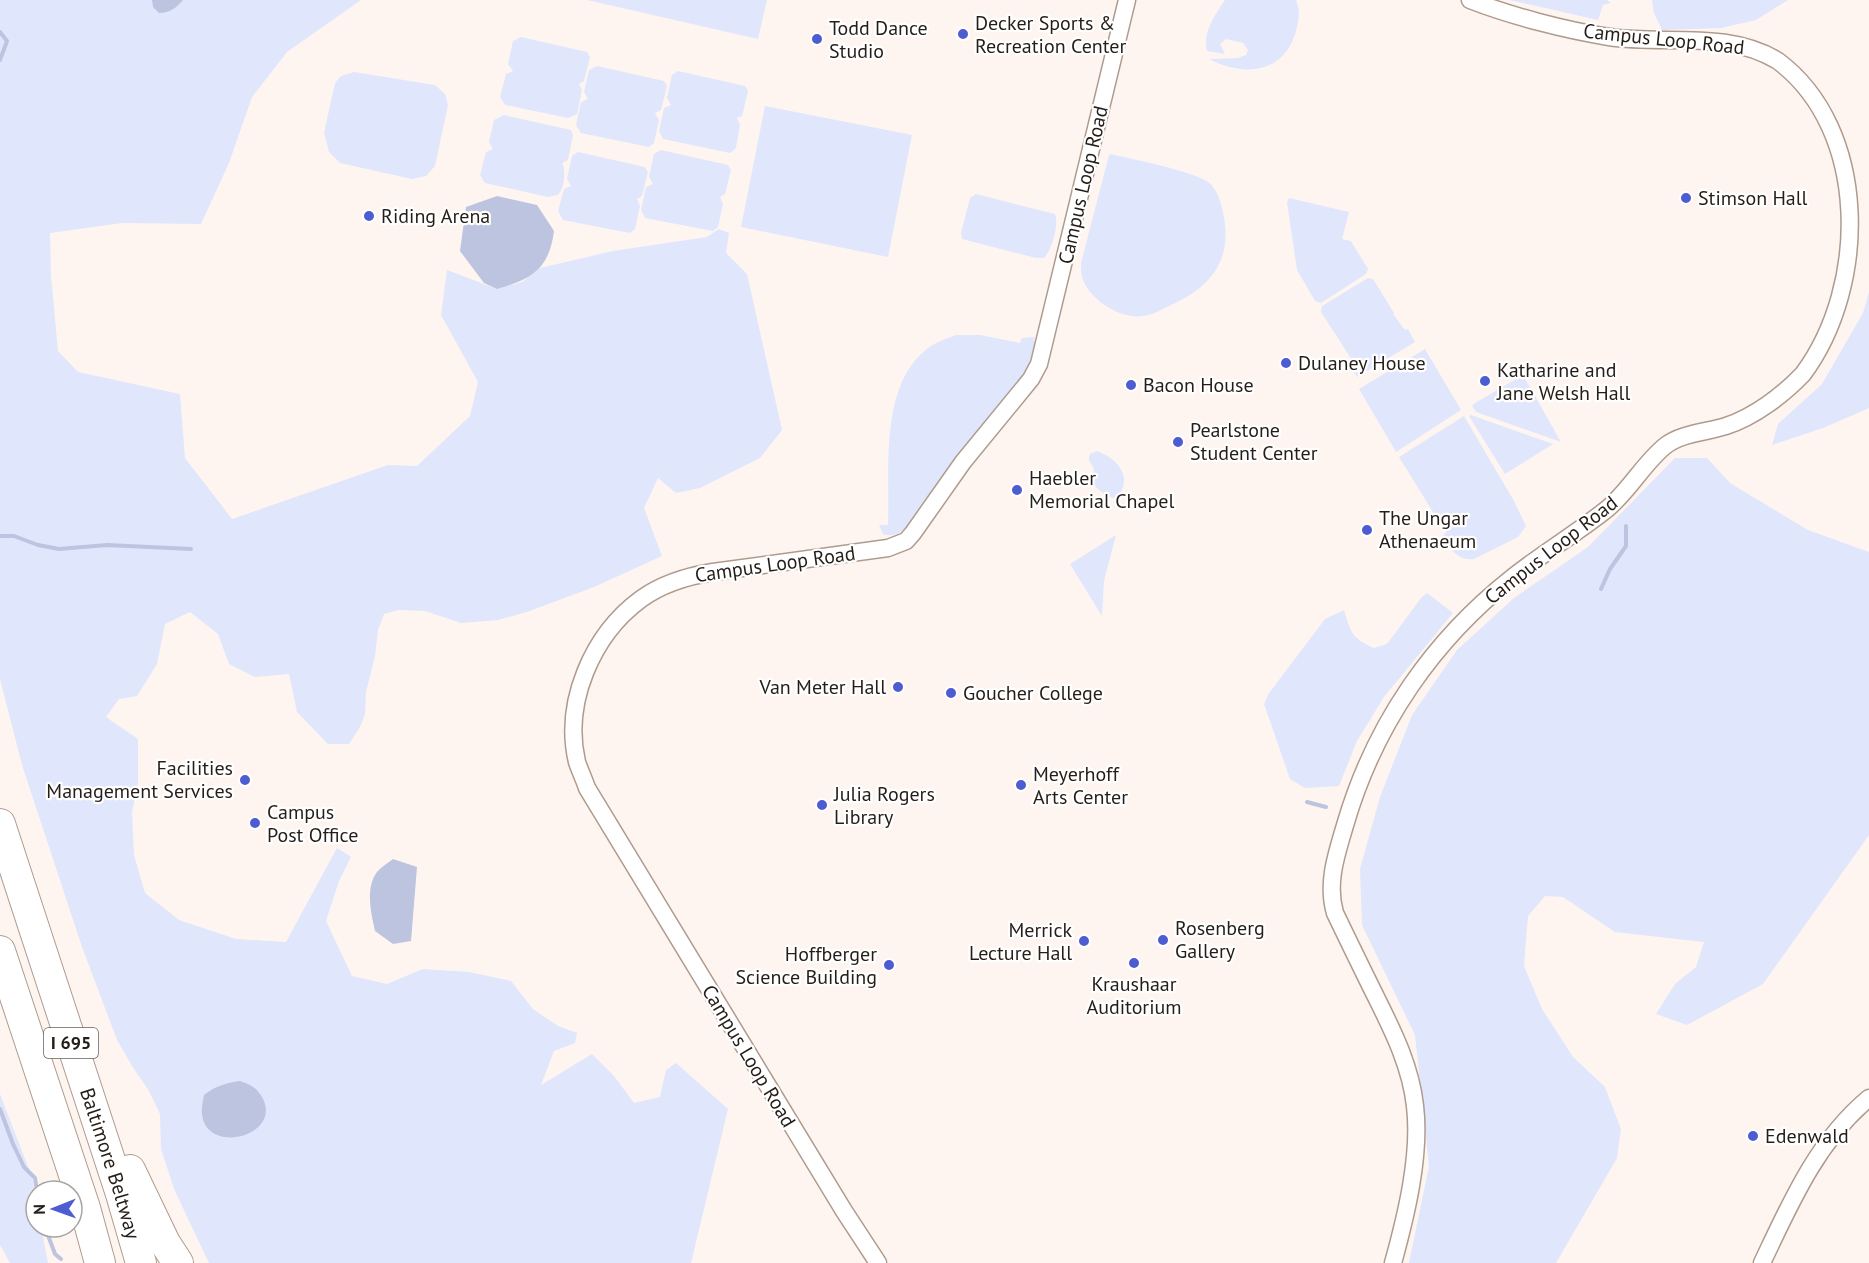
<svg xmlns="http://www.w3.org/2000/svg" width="1869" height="1263" viewBox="0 0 1869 1263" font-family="'PT Sans',sans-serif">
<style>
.green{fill:#e0e6fc}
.water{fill:#bcc4e0}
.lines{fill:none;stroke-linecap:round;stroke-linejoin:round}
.stream{stroke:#bcc4e0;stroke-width:4}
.minor-casing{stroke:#af9b8e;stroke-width:19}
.motorway-casing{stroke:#af9b8e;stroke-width:32}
.minor{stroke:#fff;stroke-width:16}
.motorway{stroke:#fff;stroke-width:30}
.poi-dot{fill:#4d5cd1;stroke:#fff;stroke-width:2}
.labels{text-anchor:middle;stroke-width:4.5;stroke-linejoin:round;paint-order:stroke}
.shield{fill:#fff;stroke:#66615d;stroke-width:1.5}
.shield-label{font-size:18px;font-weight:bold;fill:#241d18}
.poi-label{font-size:20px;fill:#241d18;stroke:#fff;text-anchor:start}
.street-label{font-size:20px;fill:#241d18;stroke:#fff}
</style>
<rect width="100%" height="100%" fill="#fef5f0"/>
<path class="green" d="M0 0H361L287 52 252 97 229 163 201 224 122 223 50 233 51 276 58 351 78 372 180 394 185 458 232 519 388 465 417 466 470 416 478 382 441 315 447 270 497 289 522 282 540 268 613 251 707 237 719 229 729 233 726 253 747 274 782 430 760 458 700 488 676 493 658 478 644 508 662 556 594 587 527 612 498 620 461 623 425 611 398 610 384 614 378 630 375 656 366 692 365 714 360 727 349 744H328L297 712 289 674 255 677 229 664 218 634 190 612 165 624 157 664 137 696 119 699 106 717 138 739V783L132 812 134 855 145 893 179 920 236 939 286 942 337 848 351 857 339 881 326 921 352 976 387 984 423 969 469 972 511 981 533 1009 558 1026 577 1033 575 1043 554 1051 541 1085 592 1054 614 1076 634 1103 660 1097 666 1070 676 1063 728 1109 691 1263H209L208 1261 174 1189 161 1149 160 1114 149 1091 132 1066 117 1040 82 947 22 765 0 679Z
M587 0H767L758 39Z
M1225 0H1296C1300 9 1299 18 1297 27 1287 73 1246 78 1209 59L1238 58 1246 55 1248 50 1243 43 1226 39 1220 44 1225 54 1207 51C1202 33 1215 15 1225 0Z
M1509 0H1607L1611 3 1603 5 1598 20Z
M1652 0H1788L1756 20 1721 28 1662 30 1654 13Z
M521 37 587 52 590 57 584 81 579 84 582 90 577 114 568 118 505 105 500 97 506 74 513 71 508 64 513 41Z
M597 66 664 81 667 86 661 110 655 113 659 120 654 143 649 147 581 133 576 125 581 102 588 99 584 92 589 70Z
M678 71 745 86 748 91 742 116 737 118 740 125 736 148 730 153 663 139 659 131 664 108 671 105 667 98 672 75Z
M354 72 435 85 445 94 448 105 435 166 426 176 412 179 340 163 329 152 324 133 335 83 341 76Z
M765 106 912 135 888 257 741 227Z
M504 115 571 130 573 135 568 160 562 163C566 169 565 191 557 195 554 196 551 196 548 197L485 183 480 175 486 152 493 149 489 142 494 120Z
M661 150 728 165 731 170 725 194 720 197 723 204 718 227 713 231 645 218 641 210 646 187 653 184 649 177 654 154Z
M578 152 645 167 648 172 642 196 637 199 640 206 635 229 630 233 563 220 558 211 564 189 571 186 567 179 572 156Z
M1111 154C1134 160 1190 170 1208 182 1218 189 1222 206 1224 218 1232 263 1208 289 1169 306 1161 310 1152 315 1143 316 1121 320 1088 299 1082 277 1081 272 1081 267 1081 263L1109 155Z
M976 194 1055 214C1059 225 1052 250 1044 258H1036L962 239 961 233 970 198Z
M1289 198 1349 212 1342 239 1351 241 1368 269 1366 274 1321 303 1315 301 1297 270 1287 202Z
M1368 278 1373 279 1394 313 1393 314 1405 330 1408 329 1415 342 1357 377 1349 365 1352 363V360L1321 312 1322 306Z
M1869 292V408L1823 428 1772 445 1778 424 1822 384 1863 313Z
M956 335H980L1020 343 1022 338 1034 337 1035 345 1027 371 910 523C901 532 896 538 883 534L879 525H888C890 471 879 385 927 349 935 342 946 339 956 335Z
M1425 349 1461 410 1396 452 1359 389Z
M1523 375 1561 442 1476 412 1472 406 1475 403Z
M1471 415 1553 444 1505 474 1469 416Z
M1464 416 1514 501 1526 526 1518 537 1474 559C1458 561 1449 549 1443 535L1446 533 1399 457Z
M1097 451C1117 458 1135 478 1116 498 1107 498 1096 489 1092 481L1094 469C1091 462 1087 462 1090 454Z
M1675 458H1707L1730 483 1808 530 1869 552V835L1763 984 1687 1025 1656 1014 1675 984 1696 967 1704 942 1615 932 1563 897 1545 896 1528 916 1524 966 1542 1009 1573 1057 1605 1087 1621 1129 1617 1158 1556 1263H1409L1429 1166 1415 1035 1362 925 1360 869 1380 797 1412 715 1457 650 1514 598 1588 547Z
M1116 535 1104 581 1102 616 1070 564Z
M1427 593 1453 613 1384 697 1357 741 1339 786 1305 788 1290 779 1264 704 1269 693 1325 619 1344 610C1350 632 1353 639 1374 648L1387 644 1421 598Z
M0 1094 32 1177 36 1199V1227H41L48 1263H10L0 1245Z"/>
<path class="water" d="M152 0H183C176 8 170 13 159 13L153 7Z
M497 196 537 205 554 231C549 269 532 279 497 289L484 283 460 251 466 207Z
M393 859 417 867 411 941 393 944 375 931C371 913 365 888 377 872 381 867 388 863 393 859Z
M240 1081C251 1085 256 1087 262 1097 284 1136 206 1156 202 1114 201 1108 203 1101 204 1095 215 1086 226 1083 240 1081Z"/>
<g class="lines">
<path class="stream" d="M0 32 7 41 0 60
M0 536H14L38 545 59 549 107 545 191 549
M1601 589 1610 569 1626 546V526
M1307 802 1326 807
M0 1109 13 1144 24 1167 35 1178 37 1191
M45 1227 55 1254 61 1259"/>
<g class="minor-casing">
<path id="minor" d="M878 1263 844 1211 587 788C584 779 580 771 577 762 563 703 592 635 641 599 663 583 688 576 713 572L888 548 906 541 913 533 963 462 1031 379 1039 364 1127 0
M1393 1263C1406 1216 1421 1155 1415 1106 1411 1068 1394 1033 1377 999 1363 971 1349 942 1335 913 1326 882 1337 853 1346 822 1375 724 1433 640 1513 577 1543 553 1577 533 1607 509 1629 491 1643 464 1665 446 1681 433 1708 432 1726 426 1754 417 1783 395 1803 374 1869 285 1869 129 1778 61 1728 30 1665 45 1609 37 1565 30 1511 16 1470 0
M1762 1263C1790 1204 1817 1141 1869 1098"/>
</g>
<g class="motorway-casing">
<g id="motorway">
<path id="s1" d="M0 824 121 1194 141 1263"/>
<path d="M0 951 85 1208 100 1263"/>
<path d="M130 1170 165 1243 178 1263"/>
</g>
</g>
<use href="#minor" class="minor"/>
<use href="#motorway" class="motorway"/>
</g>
<g class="poi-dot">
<circle cx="963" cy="34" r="6"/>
<circle cx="817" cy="39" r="6"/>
<circle cx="1686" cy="198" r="6"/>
<circle cx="369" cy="216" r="6"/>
<circle cx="1286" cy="363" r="6"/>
<circle cx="1485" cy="381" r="6"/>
<circle cx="1131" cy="385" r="6"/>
<circle cx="1178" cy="442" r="6"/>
<circle cx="1017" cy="490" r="6"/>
<circle cx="1367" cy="530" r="6"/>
<circle cx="898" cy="687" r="6"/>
<circle cx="951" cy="693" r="6"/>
<circle cx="245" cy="780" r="6"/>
<circle cx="1021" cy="785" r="6"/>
<circle cx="822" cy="805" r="6"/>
<circle cx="255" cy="823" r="6"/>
<circle cx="1163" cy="940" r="6"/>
<circle cx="1084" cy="941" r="6"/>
<circle cx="1134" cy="963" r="6"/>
<circle cx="889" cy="965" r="6"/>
<circle cx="1753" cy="1136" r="6"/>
</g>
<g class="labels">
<rect class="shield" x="44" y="1028" width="54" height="30" rx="4.5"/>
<g class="shield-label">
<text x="71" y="1049">I 695</text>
</g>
<g class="poi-label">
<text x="975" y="30">Decker Sports &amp;<tspan x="975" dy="23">Recreation Center</tspan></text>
<text x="829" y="35">Todd Dance<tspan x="829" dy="23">Studio</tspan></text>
<text x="1698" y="205">Stimson Hall</text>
<text x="381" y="223">Riding Arena</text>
<text x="1298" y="370">Dulaney House</text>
<text x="1497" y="377">Katharine and<tspan x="1497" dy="23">Jane Welsh Hall</tspan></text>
<text x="1143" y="392">Bacon House</text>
<text x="1190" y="437">Pearlstone<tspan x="1190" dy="23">Student Center</tspan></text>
<text x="1029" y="485">Haebler<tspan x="1029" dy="23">Memorial Chapel</tspan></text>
<text x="1379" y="525">The Ungar<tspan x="1379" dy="23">Athenaeum</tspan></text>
<text x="886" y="694" text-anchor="end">Van Meter Hall</text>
<text x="963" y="700">Goucher College</text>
<text x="233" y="775" text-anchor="end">Facilities<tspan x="233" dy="23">Management Services</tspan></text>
<text x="1033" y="781">Meyerhoff<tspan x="1033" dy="23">Arts Center</tspan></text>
<text x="834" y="801">Julia Rogers<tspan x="834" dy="23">Library</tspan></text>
<text x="267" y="819">Campus<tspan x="267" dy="23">Post Office</tspan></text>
<text x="1175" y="935">Rosenberg<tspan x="1175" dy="23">Gallery</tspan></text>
<text x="1072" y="937" text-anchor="end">Merrick<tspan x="1072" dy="23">Lecture Hall</tspan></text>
<text x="877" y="961" text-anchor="end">Hoffberger<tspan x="877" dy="23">Science Building</tspan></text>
<text x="1134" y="991" text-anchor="middle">Kraushaar<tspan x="1134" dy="23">Auditorium</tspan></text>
<text x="1765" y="1143">Edenwald</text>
</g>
<g class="street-label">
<text transform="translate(1664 39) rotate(6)" y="7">Campus Loop Road</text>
<text transform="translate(1083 185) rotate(-77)" y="7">Campus Loop Road</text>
<text transform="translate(1551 550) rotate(-38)" y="7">Campus Loop Road</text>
<text transform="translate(775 564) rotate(-8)" y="7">Campus Loop Road</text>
<text transform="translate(749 1056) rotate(59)" y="7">Campus Loop Road</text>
<text dy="7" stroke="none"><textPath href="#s1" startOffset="357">Baltimore Beltway</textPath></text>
</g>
</g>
<g transform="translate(54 1209) rotate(269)"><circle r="28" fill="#ffffff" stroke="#a7a5a3" stroke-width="1.5"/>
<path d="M0-4.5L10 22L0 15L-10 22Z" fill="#4d5cd1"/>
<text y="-9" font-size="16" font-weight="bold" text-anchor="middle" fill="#241d18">N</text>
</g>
</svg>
